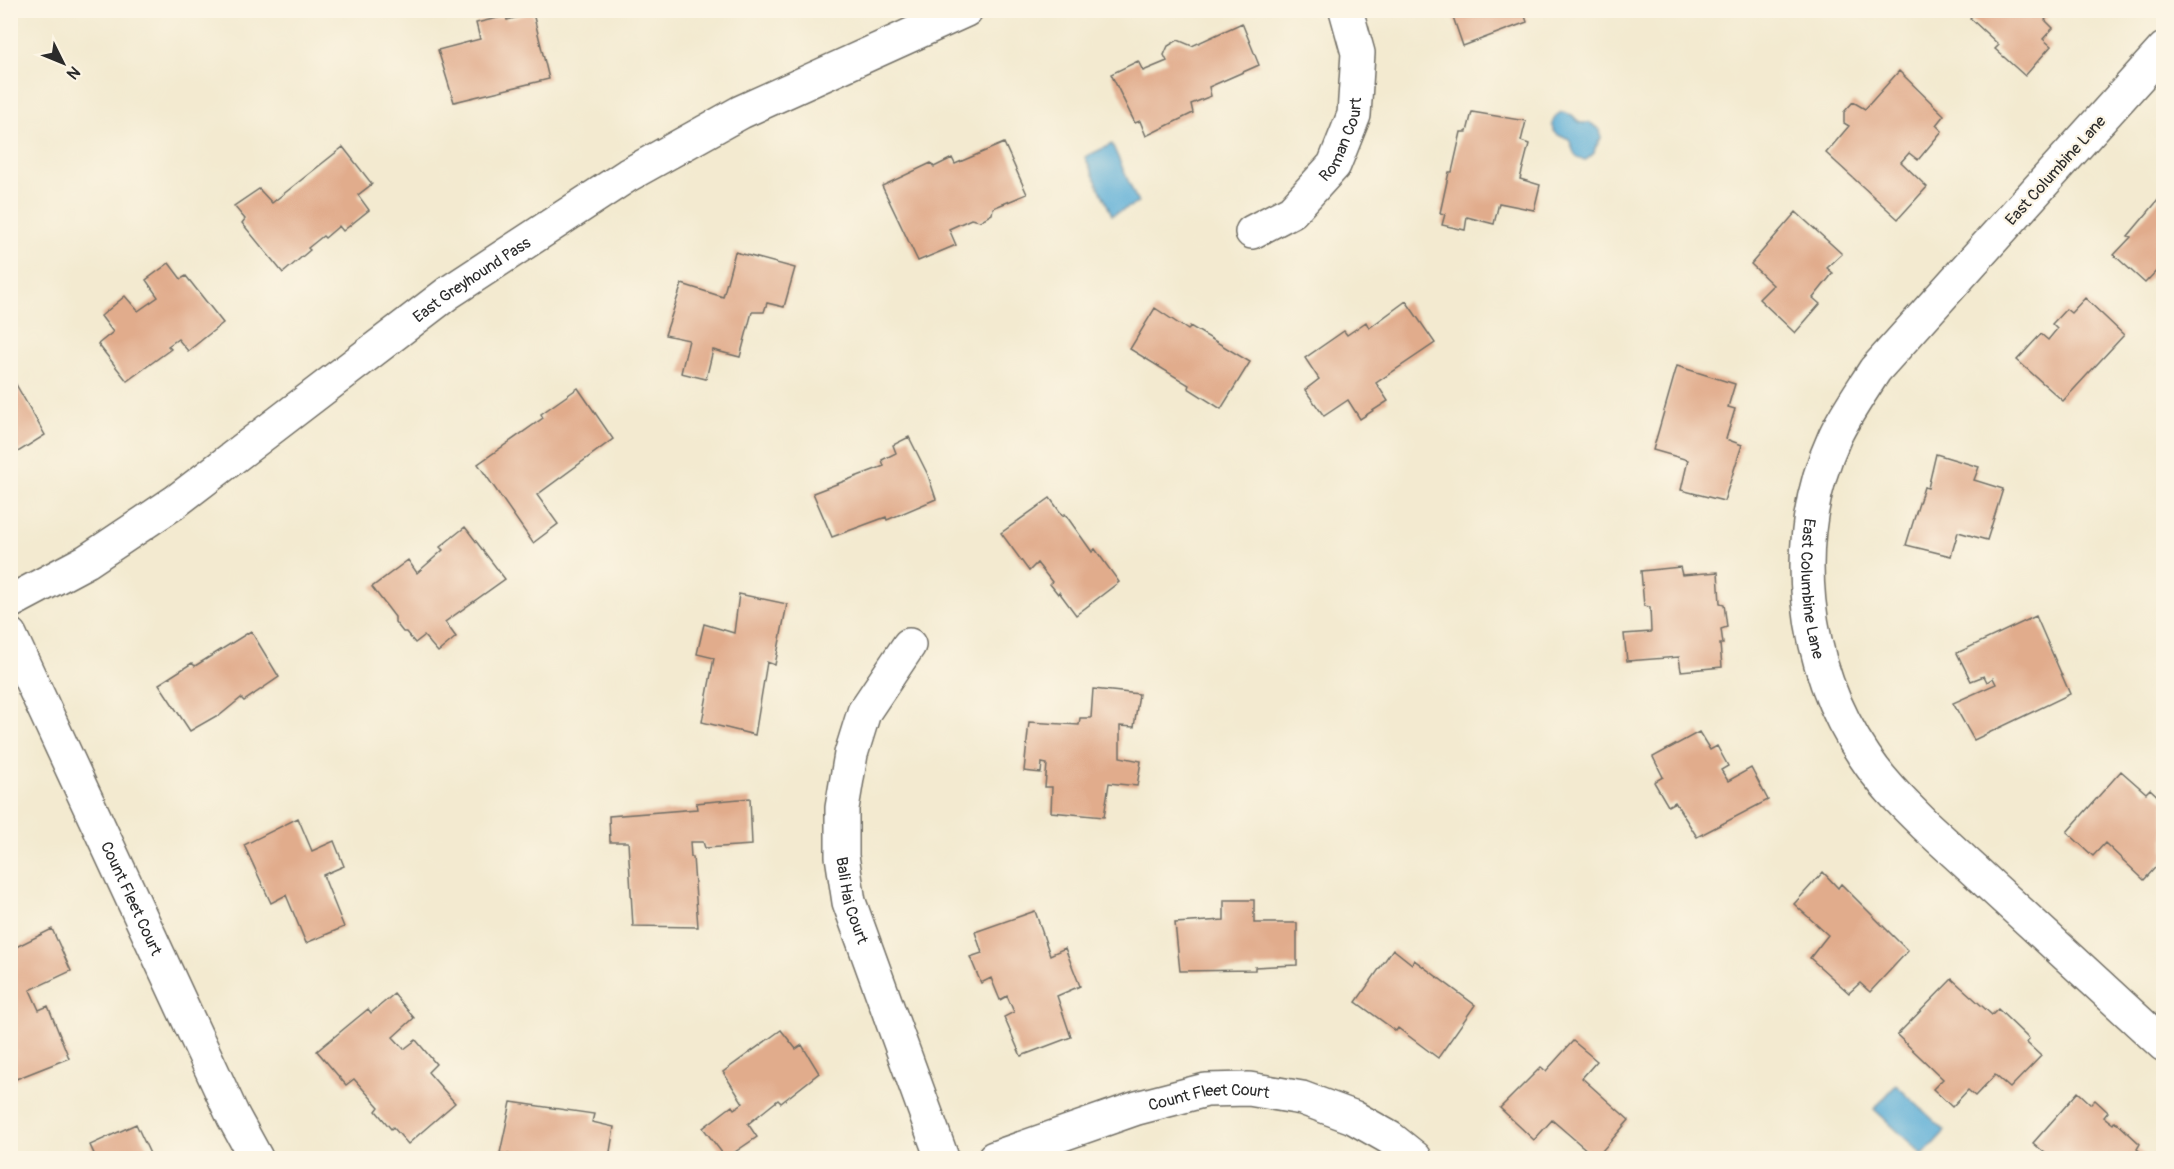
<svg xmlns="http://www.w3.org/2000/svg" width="2174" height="1169" viewBox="0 0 2174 1169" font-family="Pangolin,sans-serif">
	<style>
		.water { fill: #5caed7; stroke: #446c81; stroke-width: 1.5 }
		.building { fill: #e1ac8c }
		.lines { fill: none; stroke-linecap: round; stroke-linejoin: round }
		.street-casing { stroke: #716e65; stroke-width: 36 }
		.street { stroke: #fff; stroke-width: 33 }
		.labels { text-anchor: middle; stroke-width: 4.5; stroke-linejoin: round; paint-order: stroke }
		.street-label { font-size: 16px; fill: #2b2b2b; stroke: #fcf5e5 }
	</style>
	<rect width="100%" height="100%" fill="#fcf5e5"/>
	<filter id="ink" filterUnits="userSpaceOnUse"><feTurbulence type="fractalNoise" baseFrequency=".0167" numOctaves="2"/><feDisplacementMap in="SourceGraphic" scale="12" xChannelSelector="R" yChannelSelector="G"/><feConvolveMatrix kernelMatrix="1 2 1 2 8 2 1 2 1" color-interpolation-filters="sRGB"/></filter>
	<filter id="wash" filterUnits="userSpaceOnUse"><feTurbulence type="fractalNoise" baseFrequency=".008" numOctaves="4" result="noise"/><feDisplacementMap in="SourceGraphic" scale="24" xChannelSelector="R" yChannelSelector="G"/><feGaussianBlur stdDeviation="1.35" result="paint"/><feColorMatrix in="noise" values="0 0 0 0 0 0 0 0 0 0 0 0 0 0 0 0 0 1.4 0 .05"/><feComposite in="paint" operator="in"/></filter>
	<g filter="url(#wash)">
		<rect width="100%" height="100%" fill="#f3ead0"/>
		<path class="water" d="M1561,112L1572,115L1580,123H1590L1600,129L1601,138L1595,148L1594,153L1586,160C1570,159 1575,147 1568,138C1551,136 1547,122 1561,112Z
			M1112,144L1138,203L1112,215L1085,157Z
			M1896,1085L1945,1131L1923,1155L1874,1109Z"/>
		<g id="blocks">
			<path class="building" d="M1523,10L1527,22L1463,46L1451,11Z
				M1977,10H2050L2051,12L2045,20L2053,28L2043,39L2051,46L2025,76L1995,49L1999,45L1970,18Z
				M533,13L549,79L454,102L438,50L480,39L476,23L506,16L507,20Z
				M1242,23L1259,65L1209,87L1211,96L1191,104L1193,113L1146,136L1140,121L1135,123L1111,74L1138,61L1143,71L1167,61L1164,55L1168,46L1178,40L1192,46Z
				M1899,71L1944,115L1936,125L1942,131L1918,160L1909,153L1901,162L1927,187L1898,219L1826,153L1849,126L1844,123V112L1853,102L1865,109Z
				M1472,112L1526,121L1521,141L1529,144L1520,179L1540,185L1534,210L1499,203L1494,224L1467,217L1465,230L1442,225L1445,214L1440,213L1449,172H1452L1461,132H1467Z
				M1004,143L1027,194L993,208L992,214L980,221L971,219L949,229L956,245L918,261L882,186L931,163L934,167L952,158L955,164Z
				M343,147L372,184L358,195L369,210L343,231L339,226L325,238L323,236L308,248L310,250L283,273L242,223L245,219L234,206L259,189L272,203Z
				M2164,193V263L2145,283L2114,255L2131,237L2128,236Z
				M1796,212L1842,254L1827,268L1833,273L1813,298L1820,304L1795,333L1759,299L1773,285L1751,264Z
				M735,252L795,268L784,307L767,303L764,312H752L740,357L713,350L706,379L681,373L689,340L665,335L682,284L723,297Z
				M169,263L181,279L186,276L223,323L188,351L178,339L168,346L171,349L127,381L98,344L113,332L101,316L125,296L138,311L158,297L146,280Z
				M2085,298L2124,335L2063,401L2017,360L2041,334L2048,340L2057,329L2052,324L2066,309L2071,313Z
				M1406,301L1435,343L1376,383L1388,401L1360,419L1348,400L1324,416L1305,390L1319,379L1305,358L1344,331L1347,335L1366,322L1369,328Z
				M1155,308L1188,330L1190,326L1250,362L1221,409L1188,388L1189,385L1130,349Z
				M1677,366L1735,384L1728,407L1735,409L1726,439L1742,445L1724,501L1681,490L1688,460L1653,450Z
				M10,374L45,435L10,457Z
				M578,388L613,439L537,495L558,524L533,543L478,464L543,418L541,414Z
				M909,437L928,475L936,499L887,520L886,517L832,537L813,493L884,466L882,460L896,453L893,445Z
				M1936,454L1979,467L1974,480L2003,489L1987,540L1958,532L1951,556L1906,545L1924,487L1928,488Z
				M1050,498L1063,516L1065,514L1092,552L1095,549L1119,582L1076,615L1059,592L1058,594L1050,584L1052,582L1037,563L1029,571L1001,533Z
				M465,527L505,579L445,622L456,637L438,652L424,636L415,643L406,632H403L395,622V617L372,587L408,560L417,573L443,550L440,547Z
				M1680,567L1682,575L1718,572L1720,603L1724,604L1727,627L1721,629L1723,644H1720L1722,667L1681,671L1679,657L1627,661L1624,634L1651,632L1650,607L1644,606L1641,571Z
				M739,594L787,604L775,665L767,662L755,735L702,722L714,658L697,654L704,624L734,633Z
				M2036,616L2070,694L1974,740L1953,703L1996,684L1993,678L1987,682L1984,676L1971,681L1957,653Z
				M251,631L279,677L244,701L241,698L219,716H216L190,731L159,684L192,663L195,666Z
				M1093,689L1139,694L1134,727L1120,726V757L1141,761L1137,786L1109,783L1104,817L1051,812L1052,787H1045L1047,764L1042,763L1041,773L1024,771L1029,722L1079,725L1080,718H1091Z
				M1699,732L1710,750L1717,746L1728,766L1721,770L1728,781L1751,768L1768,800L1697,837L1675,802L1668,806L1654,782L1663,777L1653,757Z
				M2121,771L2146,793L2150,789L2164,802V858L2144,880L2105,843L2093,856L2067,832Z
				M750,798L752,845L705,848L703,842H690L691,857H693L698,927L633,926L628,842H610L609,816L697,809L696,803Z
				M298,818L312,851L334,841L344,866L323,875L344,927L306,943L286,895L271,903L244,845Z
				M1823,872L1838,888L1841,884L1908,951L1870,992L1860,983L1849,993L1810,958L1828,935L1794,904Z
				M1224,900H1254V923H1297V965L1255,967V970L1180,971L1175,923L1224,920Z
				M1035,911L1050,955L1065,948L1080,986L1057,996L1071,1037L1021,1056L1004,1017L1014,1012L1007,996L1000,1000L991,978L981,983L970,957L982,953L975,932Z
				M52,929L71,971L30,990L39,1010L48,1006L69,1058L16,1079L10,1067V950Z
				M1393,949L1412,964L1414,960L1475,1005L1438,1058L1398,1028L1396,1031L1356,1002Z
				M1952,979L1992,1015L1998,1009L2029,1039L2027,1043L2041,1056L2010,1088L1995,1075L1975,1096L1968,1090L1952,1107L1933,1089L1943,1079L1897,1035Z
				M394,994L414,1018L393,1037L404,1049L416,1040L436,1064L428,1072L455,1103L408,1144L393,1127L391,1129L376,1111L379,1107L354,1079L346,1085L317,1051L368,1009L371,1013Z
				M781,1030L796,1049L802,1045L819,1073L781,1103L778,1100L748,1124L757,1137L726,1158L703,1128L732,1106L734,1109L743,1103L723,1072Z
				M1573,1041L1597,1061L1582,1078L1629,1120L1596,1158L1552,1120L1534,1140L1500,1108L1541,1067L1546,1071Z
				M2078,1092L2091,1104L2095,1100L2108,1112L2104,1117L2113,1124L2115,1121L2140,1144L2137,1149L2148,1158H2051L2033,1143Z
				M511,1102L594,1114L592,1122L614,1127L609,1158H559L547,1156L546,1158H534L500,1153Z
				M136,1124L152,1158H96L90,1145Z"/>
		</g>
	</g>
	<g filter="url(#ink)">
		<use href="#blocks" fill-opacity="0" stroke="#716e65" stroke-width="1.5"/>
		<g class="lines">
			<defs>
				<g id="street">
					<path id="s1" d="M2164,49L1875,370C1861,392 1846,413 1835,436C1788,539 1802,665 1865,757C1882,783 1904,804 1925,825L2164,1045"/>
					<path id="s2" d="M1252,232L1292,211L1334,165L1354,115L1358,53L1346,10"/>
					<path id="s3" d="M10,602L87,561L175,502L448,293L628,175L741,112L966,10"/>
					<path id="s4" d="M10,635L233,1116L256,1158"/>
					<path id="s5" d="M909,645L864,712L851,754L842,808V856L849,902L942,1158"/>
					<path id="s6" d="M994,1158L1137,1108L1206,1090L1249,1089L1302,1098L1353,1117L1390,1138L1415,1158"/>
				</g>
			</defs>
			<use href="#street" class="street-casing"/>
			<use href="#street" class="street"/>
		</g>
	</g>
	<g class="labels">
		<g class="street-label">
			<text dy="6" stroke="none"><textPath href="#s2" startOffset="134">Roman Court</textPath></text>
			<text transform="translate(2055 170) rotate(-48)" y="6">East Columbine Lane</text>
			<text dy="6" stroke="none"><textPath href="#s3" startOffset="564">East Greyhound Pass</textPath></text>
			<text dy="6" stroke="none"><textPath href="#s1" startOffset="666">East Columbine Lane</textPath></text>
			<text dy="6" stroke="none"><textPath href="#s4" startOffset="290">Count Fleet Court</textPath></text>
			<text dy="6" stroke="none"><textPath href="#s5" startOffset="273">Bali Hai Court</textPath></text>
			<text dy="6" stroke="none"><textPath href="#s6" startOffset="225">Count Fleet Court</textPath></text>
		</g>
	</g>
	<rect width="2174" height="1169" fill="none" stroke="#fcf5e5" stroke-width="36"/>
	<g transform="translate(63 63) rotate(133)" stroke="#fcf5e5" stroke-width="4.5" paint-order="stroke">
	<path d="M0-4.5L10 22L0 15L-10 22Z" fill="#2b2b2b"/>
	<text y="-9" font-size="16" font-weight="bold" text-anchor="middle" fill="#2b2b2b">N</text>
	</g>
</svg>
